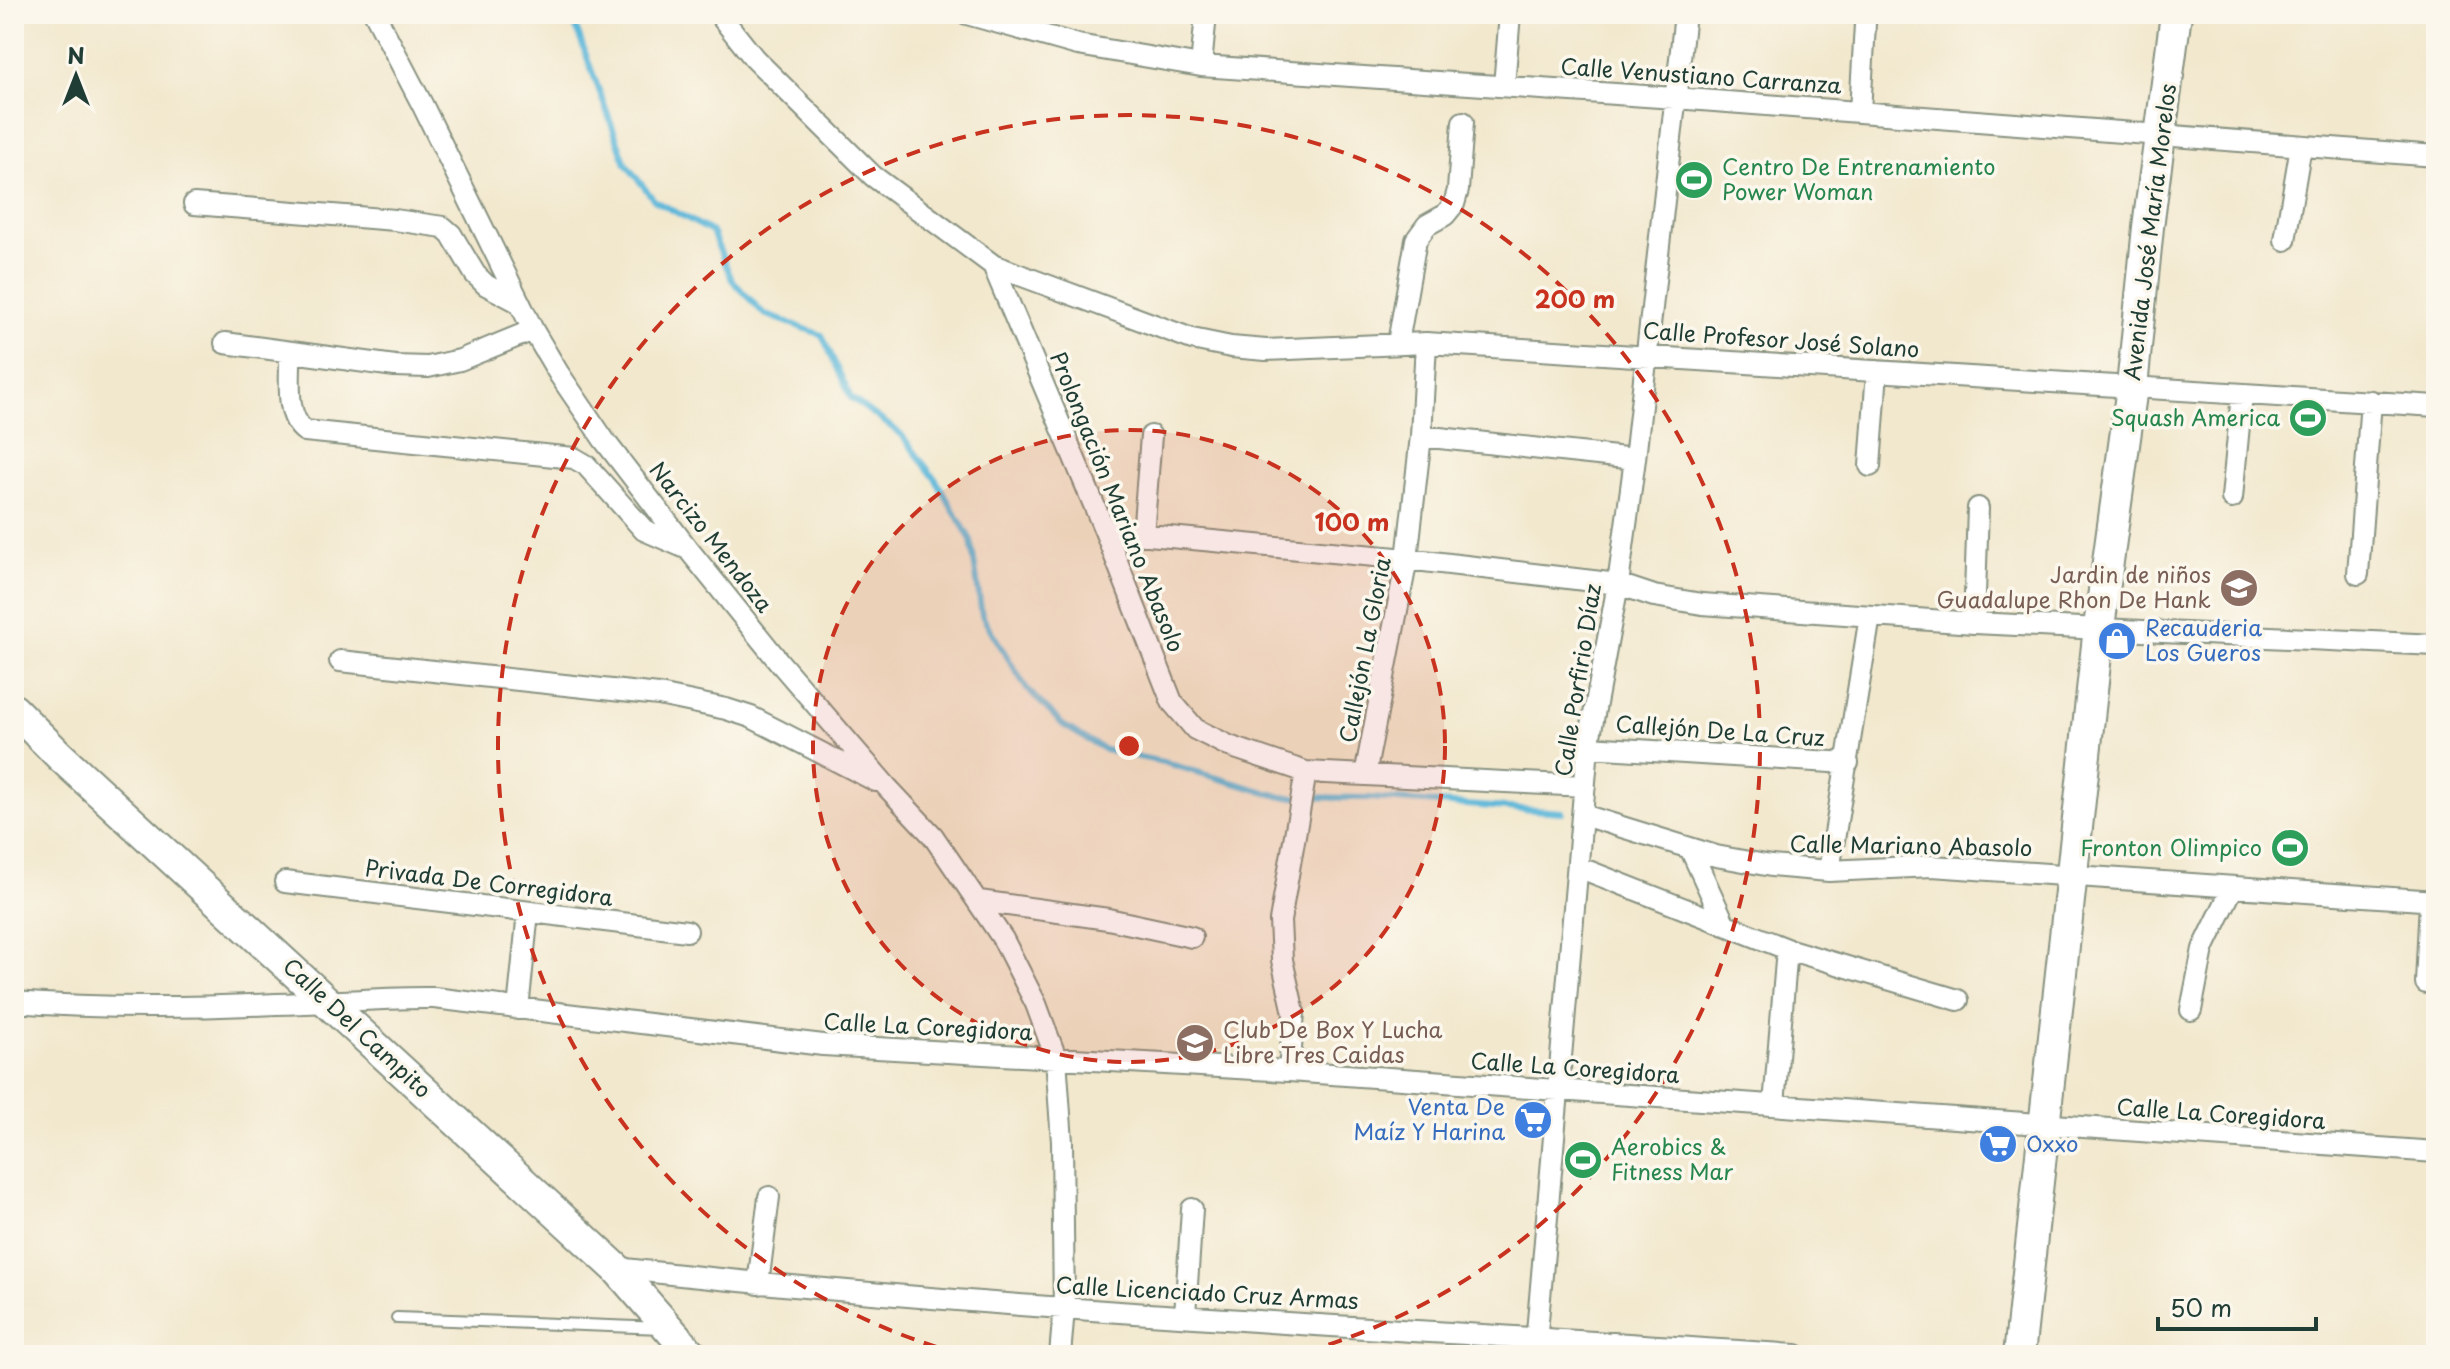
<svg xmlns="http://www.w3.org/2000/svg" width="2450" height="1369" viewBox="0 0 2450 1369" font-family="'Playpen Sans',sans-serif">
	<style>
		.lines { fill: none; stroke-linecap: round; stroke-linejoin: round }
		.stream { stroke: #5cb7d9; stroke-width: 6 }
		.lane-casing { stroke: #889281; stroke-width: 14 }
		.street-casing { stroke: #889281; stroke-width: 24 }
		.secondary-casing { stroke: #889281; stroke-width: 34 }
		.lane { stroke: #fff; stroke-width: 10 }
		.street { stroke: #fff; stroke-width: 20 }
		.secondary { stroke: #fff; stroke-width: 30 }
		.ring { fill: none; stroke: #c8321e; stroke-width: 4; stroke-dasharray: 14 10 }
		.labels { text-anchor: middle; stroke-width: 7; stroke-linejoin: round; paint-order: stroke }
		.street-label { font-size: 22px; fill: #1f3d34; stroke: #fbf7ec }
		.leisure-label { font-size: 22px; fill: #27864d; stroke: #fbf7ec; text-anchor: start }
		.education-label { font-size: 22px; fill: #785e54; stroke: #fbf7ec; text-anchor: end }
		.shop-label { font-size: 22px; fill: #366cbe; stroke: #fbf7ec; text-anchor: start }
		.centre { fill: #c8321e; stroke: #fbf7ec; stroke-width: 4 }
		.ring-label { font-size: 24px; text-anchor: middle; font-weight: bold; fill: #c8321e; stroke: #fbf7ec; stroke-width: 7; stroke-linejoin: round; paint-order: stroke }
	</style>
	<rect width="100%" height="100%" fill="#fbf7ec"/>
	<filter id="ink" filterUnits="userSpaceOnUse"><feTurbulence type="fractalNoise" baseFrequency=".0125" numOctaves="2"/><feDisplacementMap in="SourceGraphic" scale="16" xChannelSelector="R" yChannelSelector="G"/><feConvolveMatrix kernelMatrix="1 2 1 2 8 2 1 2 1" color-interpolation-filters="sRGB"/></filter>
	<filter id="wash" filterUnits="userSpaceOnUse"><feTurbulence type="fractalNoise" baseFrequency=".006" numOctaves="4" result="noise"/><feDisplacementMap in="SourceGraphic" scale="32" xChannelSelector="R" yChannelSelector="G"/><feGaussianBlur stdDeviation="1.8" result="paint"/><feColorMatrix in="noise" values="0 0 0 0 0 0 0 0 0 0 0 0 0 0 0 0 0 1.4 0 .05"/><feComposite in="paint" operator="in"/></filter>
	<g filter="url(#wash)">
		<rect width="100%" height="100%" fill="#f2e8ce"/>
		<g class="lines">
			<path class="stream" d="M568,14L574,22L626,164L654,200L712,232L732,280L764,314L822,335L851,398L901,434L936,480L971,540L982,616L1027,689L1063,725L1105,750L1163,762L1282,797L1370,798L1562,812"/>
		</g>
	</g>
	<g filter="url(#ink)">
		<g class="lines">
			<defs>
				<path id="lane" d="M397,1318L662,1328"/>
				<path id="street" d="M375,14L423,106L533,330L559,374L604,440L688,549L780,663L887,787L933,836L1003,939L1036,1004L1056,1058L1062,1142L1064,1309L1060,1355
					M719,14L754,58L873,176L993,265L1105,531L1172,702L1195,729L1229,746L1306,772L1585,786
					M967,14L1078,45L1201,66L1675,98L2436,156
					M1201,66L1206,14
					M1504,86L1510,14
					M1860,112L1865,24
					M194,204L395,220L443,227L451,234L475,274L486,285L520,303
					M2285,240L2301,146
					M993,265L1192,339L1231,347L1266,350L1426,343L2436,406
					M225,343L395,366L428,367L460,360L533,330
					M1398,343L1416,240L1427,225L1445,215L1454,204L1458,190L1463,122
					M290,353C291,377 284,416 305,431L574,458L586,465L644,530L688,549
					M1421,436L1635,459
					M1870,466L1877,371
					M2232,498L2242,394
					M1105,531L1407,559L1618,584L1654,596L1702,604L1974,623L2436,645
					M1143,535L1151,436
					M2358,574L2371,401
					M1974,623L1978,508
					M340,661L659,695L726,709L751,717L876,781
					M1588,747L1848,763
					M1365,775L1407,559L1421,436L1426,343
					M1583,815L1716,856L1771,866L1829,871L1932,866L2436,901
					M1690,848L1725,925
					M1578,867L1787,949L1958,1000
					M1829,871L1870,616
					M285,882L687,931
					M979,901L1108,919L1192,937
					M2426,983L2430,901
					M14,1002C101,1009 188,1008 276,1004C329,1003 381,997 434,998L823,1045L1289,1071L2436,1152
					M518,1009L528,912
					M2191,1010L2203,949L2233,887
					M1289,1071L1294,1013L1282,960L1280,921L1306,772
					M1774,1105L1787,949
					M616,1268C1008,1312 1403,1328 1796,1355
					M758,1284L769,1197
					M1185,1315L1192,1209
					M1535,1355L1588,747L1618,584L1635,459L1685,14"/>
				<path id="secondary" d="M14,710L60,756L616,1268L692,1355
					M2019,1355L2099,627L2132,387L2148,227L2176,14"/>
			</defs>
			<use href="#lane" class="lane-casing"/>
			<use href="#street" class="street-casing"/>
			<use href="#secondary" class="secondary-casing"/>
			<use href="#lane" class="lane"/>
			<use href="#street" class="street"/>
			<use href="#secondary" class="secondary"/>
		</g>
	</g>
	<circle cx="1129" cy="746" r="316" fill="#c8321e" fill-opacity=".12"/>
	<g class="ring">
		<circle cx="1129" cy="746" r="316"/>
		<path d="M960 1354A631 631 0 1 1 1298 1354"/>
	</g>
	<defs>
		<symbol id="stadium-disc" viewBox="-11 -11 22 22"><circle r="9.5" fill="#2e9e5b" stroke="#fbf7ec"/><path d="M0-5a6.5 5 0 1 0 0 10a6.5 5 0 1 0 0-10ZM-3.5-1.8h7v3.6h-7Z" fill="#fff"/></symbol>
		<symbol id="school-disc" viewBox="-11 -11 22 22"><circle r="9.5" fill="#8d6e63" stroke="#fbf7ec"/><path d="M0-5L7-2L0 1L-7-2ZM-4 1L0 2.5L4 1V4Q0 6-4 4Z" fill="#fff"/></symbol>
		<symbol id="shop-disc" viewBox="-11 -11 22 22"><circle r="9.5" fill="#3f7fe0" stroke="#fbf7ec"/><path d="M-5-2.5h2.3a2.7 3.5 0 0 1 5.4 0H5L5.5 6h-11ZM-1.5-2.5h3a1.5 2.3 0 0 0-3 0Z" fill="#fff"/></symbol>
		<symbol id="supermarket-disc" viewBox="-11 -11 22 22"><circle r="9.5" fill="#3f7fe0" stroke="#fbf7ec"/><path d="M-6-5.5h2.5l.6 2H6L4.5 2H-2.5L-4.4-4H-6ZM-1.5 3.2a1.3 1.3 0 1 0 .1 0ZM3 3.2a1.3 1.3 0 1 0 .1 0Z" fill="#fff"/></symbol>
	</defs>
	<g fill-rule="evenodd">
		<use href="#stadium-disc" x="1672" y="158" width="44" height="44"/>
		<use href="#stadium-disc" x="2286" y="396" width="44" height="44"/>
		<use href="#school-disc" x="2217" y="566" width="44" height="44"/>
		<use href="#shop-disc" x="2095" y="619" width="44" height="44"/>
		<use href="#stadium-disc" x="2268" y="826" width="44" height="44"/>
		<use href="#school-disc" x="1173" y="1021" width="44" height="44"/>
		<use href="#supermarket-disc" x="1511" y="1098" width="44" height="44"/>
		<use href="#supermarket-disc" x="1976" y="1122" width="44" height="44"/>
		<use href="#stadium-disc" x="1561" y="1138" width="44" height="44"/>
	</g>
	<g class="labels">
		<g class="street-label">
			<text transform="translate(1701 76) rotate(4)" y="8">Calle Venustiano Carranza</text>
			<text transform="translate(2150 232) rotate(-83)" y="8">Avenida José María Morelos</text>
			<text transform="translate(1781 340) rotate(4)" y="8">Calle Profesor José Solano</text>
			<text transform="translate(1117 502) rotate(68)" y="8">Prolongación Mariano Abasolo</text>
			<text transform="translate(711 537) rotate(52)" y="8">Narcizo Mendoza</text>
			<text transform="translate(1365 650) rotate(-79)" y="8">Callejón La Gloria</text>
			<text transform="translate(1578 680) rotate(-81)" y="8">Calle Porfirio Díaz</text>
			<text transform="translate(1720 731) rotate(4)" y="8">Callejón De La Cruz</text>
			<text transform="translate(1911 846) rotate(1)" y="8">Calle Mariano Abasolo</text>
			<text transform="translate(489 883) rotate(7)" y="8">Privada De Corregidora</text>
			<text transform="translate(928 1027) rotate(3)" y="8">Calle La Coregidora</text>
			<text transform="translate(357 1028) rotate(43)" y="8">Calle Del Campito</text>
			<text transform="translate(1575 1068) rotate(4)" y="8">Calle La Coregidora</text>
			<text transform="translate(2221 1114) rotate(4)" y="8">Calle La Coregidora</text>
			<text transform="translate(1207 1293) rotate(3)" y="8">Calle Licenciado Cruz Armas</text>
		</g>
		<g class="leisure-label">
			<text x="1722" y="175">Centro De Entrenamiento<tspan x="1722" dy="25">Power Woman</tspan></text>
			<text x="2280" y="426" text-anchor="end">Squash America</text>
			<text x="2262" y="856" text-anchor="end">Fronton Olimpico</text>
			<text x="1611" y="1155">Aerobics &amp;<tspan x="1611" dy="25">Fitness Mar</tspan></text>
		</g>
		<g class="education-label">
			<text x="2211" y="583">Jardin de niños<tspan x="2211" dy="25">Guadalupe Rhon De Hank</tspan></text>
			<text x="1223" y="1038" text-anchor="start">Club De Box Y Lucha<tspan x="1223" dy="25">Libre Tres Caidas</tspan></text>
		</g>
		<g class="shop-label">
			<text x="2145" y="636">Recauderia<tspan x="2145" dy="25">Los Gueros</tspan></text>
			<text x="1505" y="1115" text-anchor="end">Venta De<tspan x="1505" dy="25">Maíz Y Harina</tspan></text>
			<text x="2026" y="1152">Oxxo</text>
		</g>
	</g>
	<circle cx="1129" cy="746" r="12" class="centre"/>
	<g class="ring-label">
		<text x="1575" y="308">200 m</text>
		<text x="1352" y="531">100 m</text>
	</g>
	<rect width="2450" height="1369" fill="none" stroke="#fbf7ec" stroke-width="48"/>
	<g transform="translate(76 76)" stroke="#fbf7ec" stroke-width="6" paint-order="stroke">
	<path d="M0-6L14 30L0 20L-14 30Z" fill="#1f3d34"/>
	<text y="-12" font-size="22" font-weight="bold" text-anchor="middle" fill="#1f3d34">N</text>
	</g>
	<path d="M2158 1317v12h158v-12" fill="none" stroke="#1f3d34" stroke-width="4"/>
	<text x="2170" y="1317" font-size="24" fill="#1f3d34" stroke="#fbf7ec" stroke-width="6" paint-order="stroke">50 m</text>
</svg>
